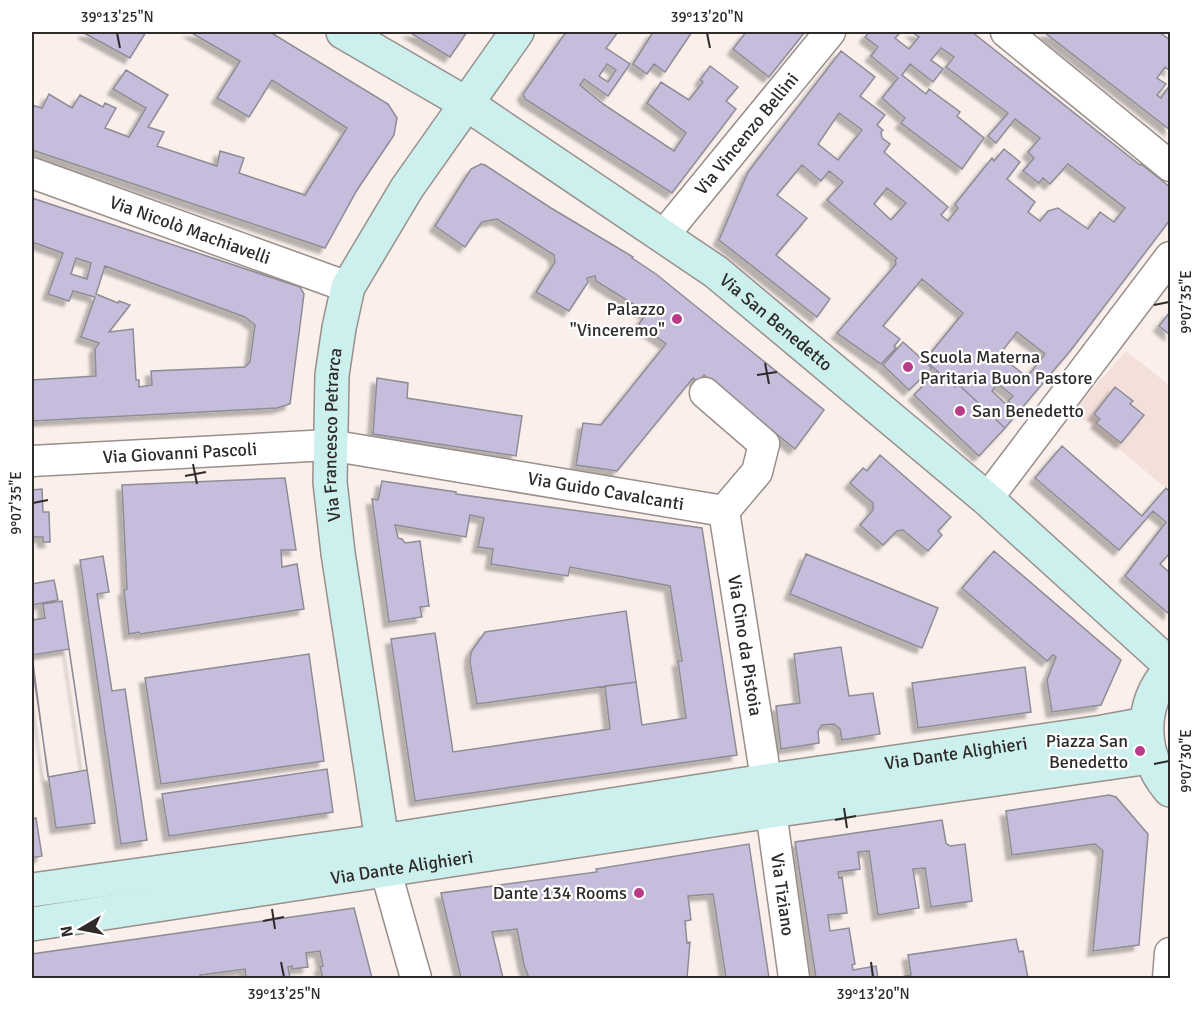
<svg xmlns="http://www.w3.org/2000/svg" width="1202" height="1010" viewBox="0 0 1202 1010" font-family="Signika,sans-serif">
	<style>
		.built { fill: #f4e0da }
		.building { fill: #c5bddb; stroke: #8e8c94; stroke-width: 1.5; fill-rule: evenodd; filter: url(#shadow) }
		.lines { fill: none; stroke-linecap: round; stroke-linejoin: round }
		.street-casing { stroke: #998f8b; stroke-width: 33 }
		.secondary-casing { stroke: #998f8b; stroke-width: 36 }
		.street { stroke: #fff; stroke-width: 30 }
		.secondary { stroke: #ccf0ee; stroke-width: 33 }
		.ticks { fill: none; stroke: #2f2b2a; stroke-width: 2 }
		.poi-dot { fill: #ba3b88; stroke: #fff; stroke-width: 2 }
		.labels { text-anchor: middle; stroke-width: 4.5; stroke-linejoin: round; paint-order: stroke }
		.street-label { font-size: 18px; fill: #2f2b2a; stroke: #fff }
		.poi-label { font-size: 18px; fill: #2f2b2a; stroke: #fff; text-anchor: end }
		.neatline { fill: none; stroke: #2f2b2a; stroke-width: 2 }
		.ticks-label { font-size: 15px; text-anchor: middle; fill: #2f2b2a }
	</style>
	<defs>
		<filter id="shadow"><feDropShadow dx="-5.5" dy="5.5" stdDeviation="1.5" flood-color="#0004"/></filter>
	</defs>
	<rect width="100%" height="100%" fill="#faefeb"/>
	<path class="built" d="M1126,351L1170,386V483L1166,488L1073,411Z"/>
	<path class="building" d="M85,32H146L130,58L84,33Z
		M190,32H270L388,104L397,118L394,135L357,190L325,248L32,150V105L42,108L49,94L72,108L80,95L103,107L105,103L116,108L105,128L129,137L146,108L113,89L126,70L168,95L148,127L164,132L157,146L217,166L220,151L244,158L239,173L305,195L347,128L272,80L249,117L217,98L240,61Z
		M409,32H467L450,57Z
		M566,32H618L606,48L630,64L608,96L584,79L580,85L603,104L674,151L686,133L647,103L661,82L689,100L703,82L700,80L710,66L738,87L726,101L736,109L672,193L525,99L523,94ZM607,64L616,70L608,82L599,76Z
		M653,32H692L665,72L654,64L647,74L633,64Z
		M746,32H805L769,77L733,49Z
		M869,32H901L895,38L909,49L919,37L912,32H972L1140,165L1141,164L1170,187V220L1071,350L1005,428L958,384L955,387L925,360L963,313L922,279L883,326L900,339L894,346L896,348L881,364L837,333L896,264L895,260L897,258L827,200L843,182L829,171L821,181L802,165L777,195L807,218L776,255L830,299L817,317L719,240L748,172L841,51L875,77L860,96L885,115L877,125L883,130L881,132L882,138L890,144L884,152L948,207L941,215L948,221L958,208L955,204L992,158L994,161L1004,149L1020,162L1007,179L1035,202L1028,212L1040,221L1048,211L1058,208L1088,229L1100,212L1114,222L1125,208L1068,164L1050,184L1043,178L1039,183L1023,171L1034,158L1028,152L1040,138L1015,119L996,143L988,136L1008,113L946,67L954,57L941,48L931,60L943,69L933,82L910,64L902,75L926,94L929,89L960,112L957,116L984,138L962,169L901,123L905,118L882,98L898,78L871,56L878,47L865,37ZM839,113L862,130L838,160L818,144ZM887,188L906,203L891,220L874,204ZM1017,332L1045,354L1027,377L999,355ZM998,384L1013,396L1008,401L1013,405L1010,408L992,391Z
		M1044,32H1159L1170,40V71L1165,67L1157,78L1166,84L1157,95L1161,98L1170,85V130Z
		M481,164L485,165L551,208L633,257L632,258L656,274L824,410L795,449L704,375L698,382L693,378L617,471L576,465L583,423L601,425L666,344L639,324L646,314L635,305L596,281L595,276L587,278L588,282L569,311L536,292L555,262L554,255L497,219L482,222L465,247L435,226L471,169Z
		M32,198L300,287L304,294L290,404L277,408L32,421V380L96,376L95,349L99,343L81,337L95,297L73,291L69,301L48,294L63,253L32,242ZM76,258L91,263L87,279L71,274ZM105,266L245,317L255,325L250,362L245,367L151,371L152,385L139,387V380H136L133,329L109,332L130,305L119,301L118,303L96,294Z
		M1170,312V335L1159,326Z
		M903,342L932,368L909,390L883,365Z
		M937,371L955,387L958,384L1005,428L979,456L914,395Z
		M377,378L408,383L407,398L522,416L516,456L373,434Z
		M1115,387L1133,401L1130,404L1144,415L1121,443L1096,423L1100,419L1094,414Z
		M1062,446L1142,516L1166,488L1170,492V553L1160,564L1170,573V613L1169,614L1125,576L1166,522L1153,511L1119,550L1035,478Z
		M880,455L951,517L938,531L942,535L928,551L903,530L897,531L883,545L860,525L873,510V503L850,483L863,468L867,471Z
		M285,478L296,550H281L282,567L297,564L304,609L140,634L139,632L129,634L124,590L127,589L122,485Z
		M382,481L456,492V494L702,528L737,755L415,801L391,639L435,633L453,752L610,729L605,686L636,682L642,725L686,718L678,661H682L670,586L570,567L568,576L491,564L493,549L478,547L484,518L470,515L466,537L395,525L398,538L402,539L405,543L420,541L429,606L420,607L422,617L389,622L372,499L378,500Z
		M42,489L43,512H49L50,542H43V537H32V490Z
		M994,551L1121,660L1101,705L1052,712L1047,680L1056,657L1053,655L1047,661L962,588Z
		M806,554L938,608L922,648L790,594Z
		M103,556L109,592L97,594L112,691L125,689L147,840L121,844L80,560Z
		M54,580L58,600L32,605V584Z
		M62,601L95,823L56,828L32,664V620L45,618L43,604Z
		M626,611L636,682L477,704L470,662L471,652L485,632Z
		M841,647L849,696L873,693L880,734L842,740L840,729L834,724L822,725L818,731L819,743L781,749L776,706L800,703L794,654Z
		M69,649L87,770L48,777L32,655Z
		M309,654L324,761L161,784L145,678Z
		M1025,667L1031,712L918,728L912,683Z
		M327,769L333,812L169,836L162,794Z
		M1109,795L1116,797L1148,834L1139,945L1093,951L1103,851L1095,844L1012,855L1006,811Z
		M36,818L42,856L32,858V819Z
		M942,820L946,843L950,846L965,844L972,901L931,907L925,868L913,869L919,908L878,915L869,851L858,852L860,869L838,872L839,878L842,877L847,913L828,915L830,931L849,928L855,964L852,965L853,970L876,966L878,978H816L795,842Z
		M749,844L769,978H726L713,894L688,896L691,920L685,921L687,943L690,942L687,978H529L524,965L517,929L492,932L503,978H461L441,893L597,872L596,869Z
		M354,908L372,978H323L320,967L323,966L320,951L306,953L308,967L292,969V966L288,967L290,978H246L245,969L200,975L201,978H32V954Z
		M1016,939L1019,952L1023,951L1028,978H906L905,976L911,975L908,955Z"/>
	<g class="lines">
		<defs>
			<g id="street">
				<path d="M1006,32L1170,166"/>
				<path id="s1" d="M32,173L348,287"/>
				<path id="s2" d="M663,236L830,32"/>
				<path d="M705,393L764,444L757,472L724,511"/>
				<path id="s3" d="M32,461L329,445L724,511"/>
				<path d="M987,499L1170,257"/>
				<path id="s4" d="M724,511L771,811L794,978"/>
				<path d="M383,845L386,872L416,978"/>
				<path d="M1168,978L1170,953"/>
			</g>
			<g id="secondary">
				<path id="s5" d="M343,32L467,104L716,272L987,499L1170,665"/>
				<path d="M1170,670C1138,705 1140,755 1170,790"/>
				<path id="s6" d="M382,841L338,553L330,482L332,375L339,328L348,287L407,188L517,32"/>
				<path id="s7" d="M32,890L382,841L765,781L1103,732L1146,724"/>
				<path id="s8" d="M32,924L771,811L1150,757"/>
			</g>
		</defs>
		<use href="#street" class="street-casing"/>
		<use href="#secondary" class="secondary-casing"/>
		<use href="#street" class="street"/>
		<use href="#secondary" class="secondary"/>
	</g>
	<path class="ticks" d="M117,33L120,48M707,33L710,48M1154,305L1169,302M765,363L769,384M757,375L777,372M193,464L197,484M185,476L206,472M33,503L48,500M1154,764L1169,761M844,808L847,828M835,820L856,816M272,909L275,929M263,921L284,917M281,962L284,977M871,962L873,977"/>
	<g class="poi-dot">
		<circle cx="677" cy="319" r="6"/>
		<circle cx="908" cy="367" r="6"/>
		<circle cx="960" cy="411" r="6"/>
		<circle cx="1140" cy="751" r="6"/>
		<circle cx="639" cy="893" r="6"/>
	</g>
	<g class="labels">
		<g class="street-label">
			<text dy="6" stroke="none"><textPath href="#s2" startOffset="132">Via Vincenzo Bellini</textPath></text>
			<text dy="6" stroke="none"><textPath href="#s1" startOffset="168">Via Nicolò Machiavelli</textPath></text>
			<text dy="6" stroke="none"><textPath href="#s5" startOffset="522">Via San Benedetto</textPath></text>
			<text dy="6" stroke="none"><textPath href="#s6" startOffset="410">Via Francesco Petrarca</textPath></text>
			<text dy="6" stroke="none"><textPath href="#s3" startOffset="148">Via Giovanni Pascoli</textPath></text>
			<text dy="6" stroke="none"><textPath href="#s3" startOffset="578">Via Guido Cavalcanti</textPath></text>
			<text dy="6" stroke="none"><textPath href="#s4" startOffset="136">Via Cino da Pistoia</textPath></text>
			<text dy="6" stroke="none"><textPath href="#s7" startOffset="934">Via Dante Alighieri</textPath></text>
			<text dy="6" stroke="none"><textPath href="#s8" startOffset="374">Via Dante Alighieri</textPath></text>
			<text dy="6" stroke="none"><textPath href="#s4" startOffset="388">Via Tiziano</textPath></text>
		</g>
		<g class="poi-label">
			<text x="665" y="315">Palazzo<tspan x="665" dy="21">"Vinceremo"</tspan></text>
			<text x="920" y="363" text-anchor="start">Scuola Materna<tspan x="920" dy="21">Paritaria Buon Pastore</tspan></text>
			<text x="972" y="417" text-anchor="start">San Benedetto</text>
			<text x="1128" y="747">Piazza San<tspan x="1128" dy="21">Benedetto</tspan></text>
			<text x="627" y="899">Dante 134 Rooms</text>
		</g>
	</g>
	<rect width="1202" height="1010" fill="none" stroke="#ffffff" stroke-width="66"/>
	<g transform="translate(81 929) rotate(260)" stroke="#ffffff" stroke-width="4.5" paint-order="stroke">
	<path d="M0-4.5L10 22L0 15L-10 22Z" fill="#2f2b2a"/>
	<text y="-9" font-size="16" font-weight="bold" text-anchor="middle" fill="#2f2b2a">N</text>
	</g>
	<rect x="33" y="33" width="1136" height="944" class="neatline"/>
	<g class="ticks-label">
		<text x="117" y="22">39°13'25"N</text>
		<text x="707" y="22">39°13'20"N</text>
		<text transform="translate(1186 302) rotate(-90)" y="5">9°07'35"E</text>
		<text transform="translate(16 503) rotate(-90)" y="5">9°07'35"E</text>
		<text transform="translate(1186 761) rotate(-90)" y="5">9°07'30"E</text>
		<text x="284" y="999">39°13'25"N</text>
		<text x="873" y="999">39°13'20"N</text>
	</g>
</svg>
